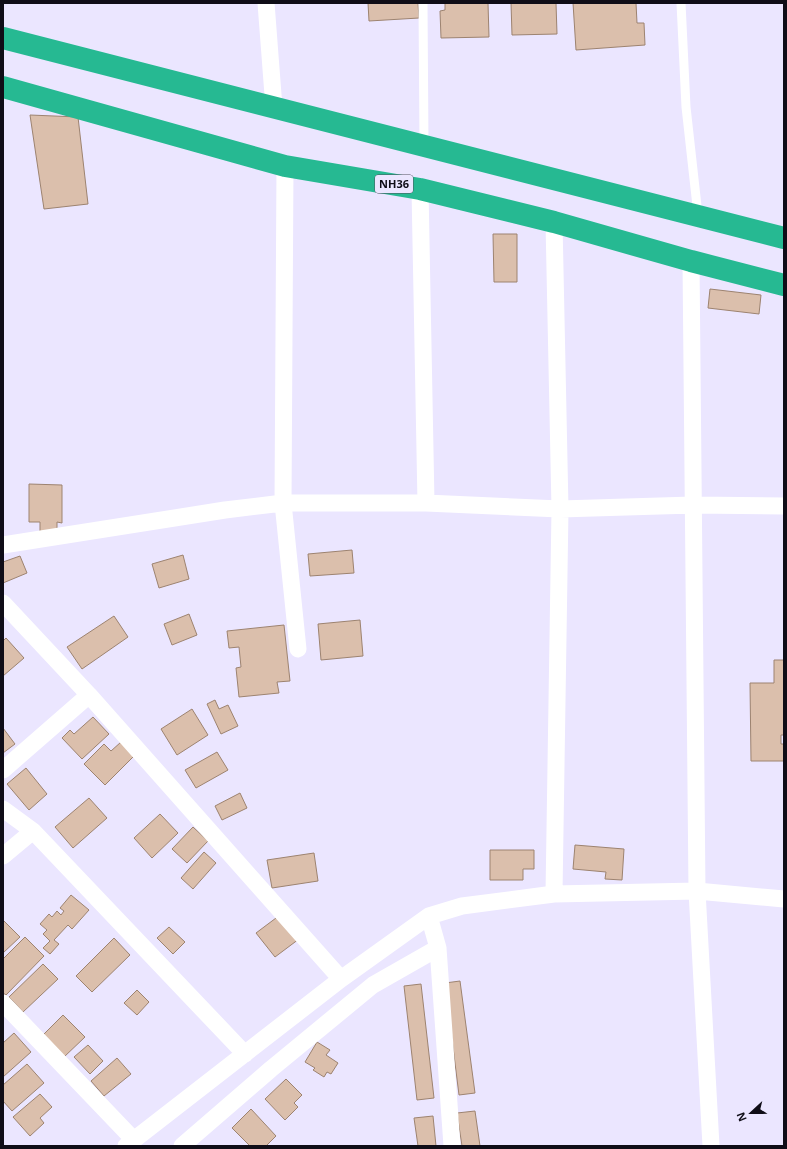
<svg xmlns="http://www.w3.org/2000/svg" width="787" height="1149" viewBox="0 0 787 1149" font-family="'Open Sans',sans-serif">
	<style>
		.building { fill: #dbbfac; stroke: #9d8370 }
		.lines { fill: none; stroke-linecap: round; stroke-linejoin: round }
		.lane { stroke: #fff; stroke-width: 9 }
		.street { stroke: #fff; stroke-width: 17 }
		.highway { stroke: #26b992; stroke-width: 22 }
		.labels { text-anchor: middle; stroke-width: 4; stroke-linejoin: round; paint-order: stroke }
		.shield { fill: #ebe6ff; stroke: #514e5d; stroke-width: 1 }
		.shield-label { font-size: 11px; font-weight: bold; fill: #0f0d17 }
	</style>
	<rect width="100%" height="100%" fill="#ebe6ff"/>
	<path class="building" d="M368,3H418L419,18L369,21Z
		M445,3H488L489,37L441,38L440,11L445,10Z
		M511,3H556L557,34L512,35Z
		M573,3H636L637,23H644L645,45L576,50Z
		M30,115L78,117L88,204L44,209Z
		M493,234H517V282H494Z
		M710,289L761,295L759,314L708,308Z
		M29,484L62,485V523L57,522V532H40V522H29Z
		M352,550L354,573L310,576L308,554Z
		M183,555L189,579L159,588L152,564Z
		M20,556L27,573L3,583V562Z
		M189,614L197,635L172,645L164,624Z
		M114,616L128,637L82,669L67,647Z
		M360,620L363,656L321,660L318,624Z
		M284,625L290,681L277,682L279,693L239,697L236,668L241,667L239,647L229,648L227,631Z
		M6,638L24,658L3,676V641Z
		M774,660H784V735H781V744H784V761H751L750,683H774Z
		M215,700L219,709L228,705L238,726L221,734L207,704Z
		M192,709L208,735L177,755L161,729Z
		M93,717L109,734L82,759L62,738L70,730L74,734Z
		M3,728L15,744L3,753Z
		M121,742L134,756L105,785L84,764L104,744L111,751Z
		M217,752L228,770L196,788L185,770Z
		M26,768L47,794L29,810L7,784Z
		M240,793L247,808L222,820L215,806Z
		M89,798L107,818L73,848L55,827Z
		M160,814L178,833L152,858L134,838Z
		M193,827L208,841L187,863L172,849Z
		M575,845L624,849L622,880L605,879L606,872L573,869Z
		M490,850H534V869H523V880H490Z
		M204,852L216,863L193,889L181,878Z
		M314,853L318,881L272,888L267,860Z
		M71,895L89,910L72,929L68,925L54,940L59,944L50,954L43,948L50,941L43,934L47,930L40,924L49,914L52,917L57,911L61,915L64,911L60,908Z
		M280,915L299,939L275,957L256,933Z
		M3,920L20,937L3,953Z
		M169,927L185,942L173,954L157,938Z
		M25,937L44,956L6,995L3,993V959Z
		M114,938L130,955L92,992L76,976Z
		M43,964L58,979L23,1012L9,997Z
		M460,981L475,1093L459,1095L445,983Z
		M421,984L434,1098L417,1100L404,986Z
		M137,990L149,1002L137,1015L124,1003Z
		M63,1015L85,1037L64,1057L43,1035Z
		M14,1033L31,1052L3,1077V1043Z
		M317,1042L330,1050L326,1055L338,1063L331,1074L327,1072L324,1077L313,1070L315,1068L305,1062Z
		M88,1045L103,1061L90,1074L74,1057Z
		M117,1058L131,1074L104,1096L91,1081Z
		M27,1064L44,1083L12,1111L3,1101V1085Z
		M286,1079L302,1095L294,1103L298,1107L285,1120L265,1099Z
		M40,1094L52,1107L40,1118L44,1123L30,1136L13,1117Z
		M251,1109L276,1136L266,1146H250L232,1128Z
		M475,1111L480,1146H462L457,1113Z
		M433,1116L436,1146H418L414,1118Z"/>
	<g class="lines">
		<path class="lane" d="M423,3L424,146
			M681,3L686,107L698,215"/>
		<path class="street" d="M266,3L274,108
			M285,166L283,503L298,649
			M420,189L426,503
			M554,222L560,509L554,894
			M691,261L697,891L711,1146
			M3,545L225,510L283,503H426L560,509L693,505L784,506
			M3,603L89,695L341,979
			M3,770L89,695
			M3,809L33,831L245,1054
			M3,856L33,831
			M438,948L452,1146
			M3,1003L133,1139
			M126,1146L341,979L429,916L462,906L554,894L697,891L784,899
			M182,1146L271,1069L373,985L438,948L429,916"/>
		<path class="highway" d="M3,38L784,238
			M3,87L285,166L420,189L554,222L691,261L784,285"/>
	</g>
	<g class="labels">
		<rect class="shield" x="375" y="175" width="38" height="18" rx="3"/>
		<g class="shield-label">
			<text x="394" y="188">NH36</text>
		</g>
	</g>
	<rect width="787" height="1149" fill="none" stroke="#0f0d17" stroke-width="8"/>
	<g transform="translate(751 1113) rotate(248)" stroke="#ebe6ff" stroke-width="3" paint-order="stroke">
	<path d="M0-3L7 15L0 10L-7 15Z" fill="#0f0d17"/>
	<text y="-6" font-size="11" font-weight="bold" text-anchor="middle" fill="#0f0d17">N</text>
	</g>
</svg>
